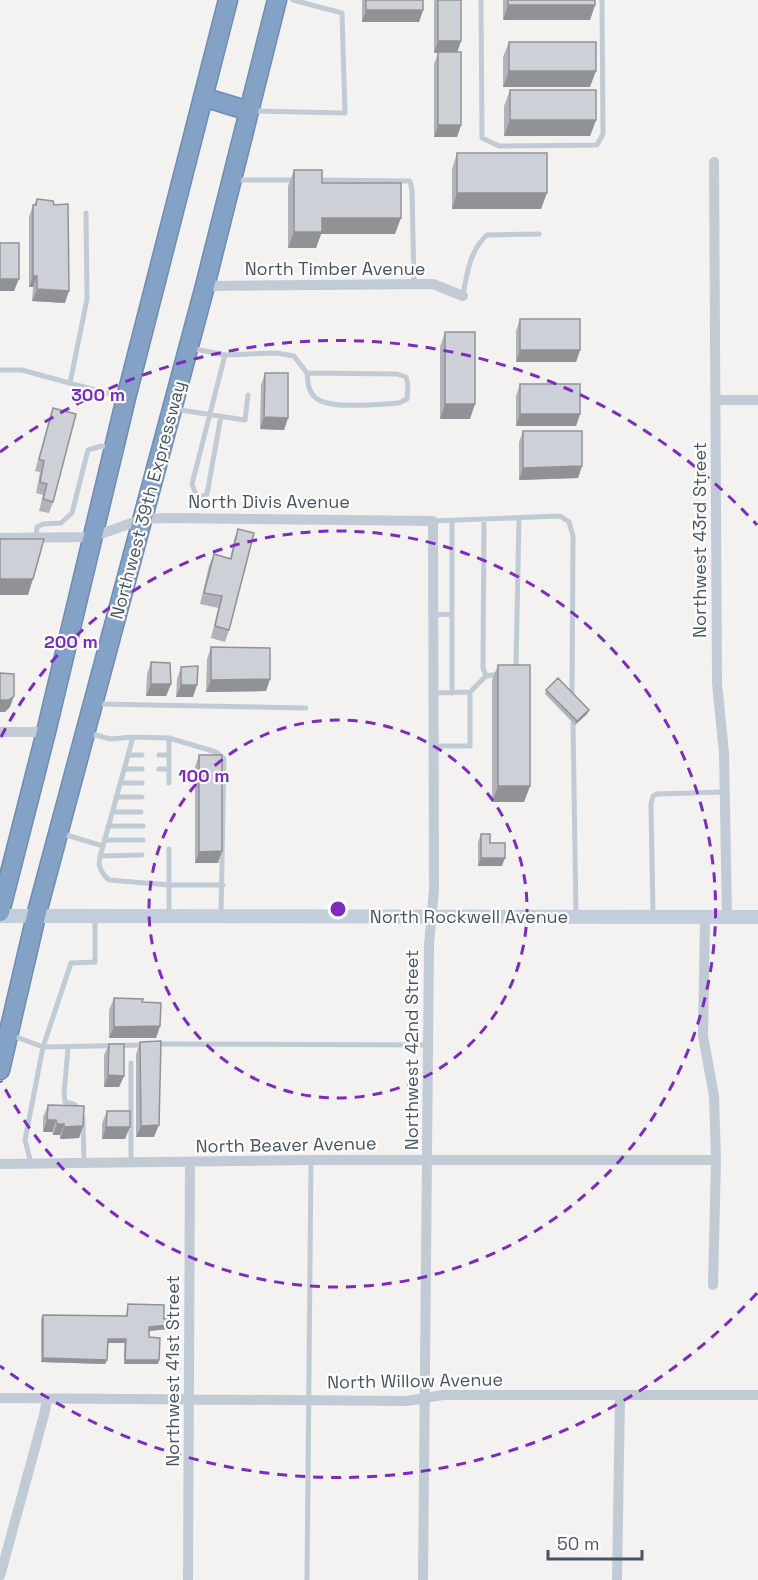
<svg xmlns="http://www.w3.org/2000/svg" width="758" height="1580" viewBox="0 0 758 1580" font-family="'Space Grotesk',sans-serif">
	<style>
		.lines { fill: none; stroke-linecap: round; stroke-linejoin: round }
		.highway-casing { stroke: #6f8cb2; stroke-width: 21 }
		.lane { stroke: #c1cbd5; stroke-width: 5 }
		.street { stroke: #c1cbd5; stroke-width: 10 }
		.secondary { stroke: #c2cedc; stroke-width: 14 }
		.highway { stroke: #84a2c5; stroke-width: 18 }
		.wall { fill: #b0b3b9 }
		.shaded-wall { fill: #909296 }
		.building { fill: #cdd0d7; stroke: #909296; stroke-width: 1.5 }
		.ring { fill: none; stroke: #7b2cbf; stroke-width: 3; stroke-dasharray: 10 8 }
		.labels { text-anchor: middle; stroke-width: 4.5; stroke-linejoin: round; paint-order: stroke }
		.street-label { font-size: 18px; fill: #475462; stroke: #fff }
		.centre { fill: #7b2cbf; stroke: #fff; stroke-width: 3 }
		.ring-label { font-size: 18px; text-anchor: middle; font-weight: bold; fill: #7b2cbf; stroke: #fff; stroke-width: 4.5; stroke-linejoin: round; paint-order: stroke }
	</style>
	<rect width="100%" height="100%" fill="#f4f1f1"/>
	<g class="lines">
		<defs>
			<path id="highway" d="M203,97L249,111
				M0,912L46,732L126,398L228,0
				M0,1070L36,916L205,286L277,0"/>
		</defs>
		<use href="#highway" class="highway-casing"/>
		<path class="lane" d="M481,0L482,138L499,146L597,145L603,134L602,0
			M252,111L345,113L342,13L293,0
			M236,180H296
			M317,180L410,181L412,190L414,284
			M463,295C467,273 470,250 487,235L539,234
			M190,348L225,355L192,484L196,495L201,497L207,494L221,416
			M225,355L276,353L294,356L307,373L397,374L406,377L408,384L407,399L399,403C380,404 330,410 316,398C308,392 308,382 307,373
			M0,370H22L124,398
			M70,383L87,299L86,213
			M174,409L245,420L248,395
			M484,519L483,668L486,676
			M433,521L560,516L569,522L573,536L572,698
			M36,538L37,527L43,524L61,523L72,513L88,450L102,446L110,449
			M433,615L452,614
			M512,667L516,665L519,518
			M434,693L470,692L486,676L499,674
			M452,693V522
			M98,704L306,708
			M573,723L576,915
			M89,733L110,739L133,737L169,738L216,752L224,759L221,915
			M169,738V783
			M434,746H470V692
			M128,755H142
			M159,755H169
			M124,769H142
			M159,769H169
			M120,783H142
			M116,797H142
			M112,812H141
			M108,826H143
			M63,834L103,846L133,737
			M104,840H143
			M103,846C98,862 96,868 109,880L169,885H223
			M100,856L142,855
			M169,915V849
			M653,916L651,804L653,796L657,794L724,792
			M11,1035L43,1047L144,1045
			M156,1044L428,1045
			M68,1048L64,1094L65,1102L74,1104L79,1109
			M131,1063V1163
			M83,1117L84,1163
			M31,1163L25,1140L43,1047L71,963L95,962V918
			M307,1580L311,1160"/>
		<path class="street" d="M714,162L717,683L724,753L727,917
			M205,286L433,284L463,296
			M716,400H758
			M0,538L92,537L143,519L168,518L433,521L434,890L429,944L423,1580
			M0,732H46
			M705,918L703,1036L714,1096L716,1160L713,1285
			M0,1164L311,1160H716
			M0,1398L407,1401L443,1395H758
			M0,1576L44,1415L47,1399
			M188,1580L190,1162
			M617,1580L620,1395"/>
		<path class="secondary" d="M0,916L758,917"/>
		<use href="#highway" class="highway"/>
	</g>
	<path class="wall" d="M362,0H423V10L419,22H362Z
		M434,0H461V41L457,52L461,125L457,137H434V64L438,53H434Z
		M503,0H595V5L590,20H503Z
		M509,42L590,87H503V57Z
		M510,90L596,120L590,136H504V106Z
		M457,153L541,209H452V169Z
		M294,170L395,234H321L316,248H288V186Z
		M37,199L65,303L32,301L33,287H29V217L33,205H34Z
		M520,319L580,350L576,362H516V331Z
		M445,332L470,419H440V347Z
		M265,373L288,418L284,430L260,429L261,385Z
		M520,384L580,414L576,426H516V396Z
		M53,408V502L49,513L39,511L43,495L36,493L40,472L35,471L49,420Z
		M523,431L582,466L578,478L519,480V442Z
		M238,529L229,630L225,642L211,638L218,608L200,604L209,566L214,554L230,559L234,540Z
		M211,647L270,679L266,691L206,692L207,659Z
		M151,662L171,684L166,696H146L147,674Z
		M498,665L530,786L524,802H492V680Z
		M181,667L193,697H176L177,679Z
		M546,690L589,710L587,714L575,725L545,694Z
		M199,755L222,851L218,863H195V767Z
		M481,834L490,843L502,866H478V842Z
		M114,998L142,1002L160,1026L156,1038H109V1010Z
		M140,1042L154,1137H136V1054Z
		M109,1044L124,1076L119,1087H104V1055Z
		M48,1105L83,1126L79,1138L60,1139V1135H53L52,1132H43V1117Z
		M107,1111L125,1139H102V1123Z
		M128,1304L164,1319L169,1329L149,1331V1337L159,1360L158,1364H124V1343H108L107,1360L105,1364L41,1362V1319L43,1315L126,1316Z"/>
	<path class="shaded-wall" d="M508,5H595L590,20H503Z
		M366,10H423L419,22H362Z
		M438,41H461L457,53H434Z
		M509,71H596L590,87H503Z
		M510,120H596L590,136H504Z
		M438,125H461L457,137H434Z
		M457,193H547L541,209H452Z
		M322,218H401L395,234H321L316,248H288L294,232Z
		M33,276H37L33,287H29Z
		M0,279H19L14,291H0Z
		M37,289L69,291L65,303L32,301Z
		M520,350H580L576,362H516Z
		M445,404H475L470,419H440Z
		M520,414H580L576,426H516Z
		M264,417L288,418L284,430L260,429Z
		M582,466L578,478L519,480L523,468Z
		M0,579H33L28,595H0Z
		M270,679L266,691L206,692L211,680Z
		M151,684H171L166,696H146Z
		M181,685H197L193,697H176Z
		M14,696L10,707L5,712H0V700Z
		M589,710L587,714L575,725L577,721Z
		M498,786H530L524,802H492Z
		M222,851L218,863H195L199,852Z
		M481,858H505L502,866H478Z
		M160,1026L156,1038H109L114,1027Z
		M108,1075L124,1076L119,1087H104Z
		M47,1120H56L52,1132H43Z
		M57,1124H64L60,1135H53Z
		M159,1125L154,1137H136L141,1126Z
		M83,1126L79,1138L60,1139L64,1127Z
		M106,1127H130L125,1139H102Z
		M171,1325L169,1329L148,1331L149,1327Z
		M108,1339H126L124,1343H106Z
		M43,1358L107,1360L105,1364L41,1362Z
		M125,1360H159L158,1364H124Z"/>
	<path class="building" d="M366,0H423V10H366Z
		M438,0H461V41H438Z
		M508,0H595V5H508Z
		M509,42H596V71H509Z
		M438,52H461V125H438Z
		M510,90H596V120H510Z
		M457,153H547V193H457Z
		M294,170H322V183H401V218H322V232H294Z
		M37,199L53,201L54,205L68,204L69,291L37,289V276H33V205H36Z
		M0,243H19V279H0Z
		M520,319H580V350H520Z
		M445,332H475V404H445Z
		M265,373H288V418L264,417Z
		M520,384H580V414H520Z
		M53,408L76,414L53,502L43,499L47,484L40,482L44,461L39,459Z
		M523,431H582V466L523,468Z
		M238,529L254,533L229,630L215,626L222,596L204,593L214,554L231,559Z
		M0,539H44L33,579H0Z
		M211,647L270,648V679L211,680Z
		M151,662L170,663L171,684H151Z
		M498,665H530V786H498Z
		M198,666L197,685H181V667Z
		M0,673L14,674V696L9,700H0Z
		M558,678L589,710L577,721L546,690Z
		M199,755H222V851L199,852Z
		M481,834H490V843H505V858H481Z
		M114,998L143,999L142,1002L161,1003L160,1026L114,1027Z
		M161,1041L159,1125L141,1126L140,1042Z
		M109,1044H124V1076L108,1075Z
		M48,1105L84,1106L83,1126L64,1127V1124H57L56,1120H47Z
		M107,1111H130V1127H106Z
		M128,1304L164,1305V1319H171V1325L149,1327V1337L160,1338L159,1360H125L126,1339H108L107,1360L43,1358V1315L127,1316Z"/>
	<g class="ring">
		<circle cx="338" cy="909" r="189"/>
		<path d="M1 737A378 378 0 1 1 1 1081"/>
		<path d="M757 1293A568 568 0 0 1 0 1366M0 452A568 568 0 0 1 757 525"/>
	</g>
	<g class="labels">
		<g class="street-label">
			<text x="335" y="275">North Timber Avenue</text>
			<text transform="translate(148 500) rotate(-75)" y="6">Northwest 39th Expressway</text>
			<text x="269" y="508">North Divis Avenue</text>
			<text transform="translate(700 540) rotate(-90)" y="6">Northwest 43rd Street</text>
			<text x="469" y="923">North Rockwell Avenue</text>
			<text transform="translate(412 1050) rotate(-90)" y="6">Northwest 42nd Street</text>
			<text transform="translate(286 1145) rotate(-1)" y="6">North Beaver Avenue</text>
			<text transform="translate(173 1371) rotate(-90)" y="6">Northwest 41st Street</text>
			<text transform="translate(415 1381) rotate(-1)" y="6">North Willow Avenue</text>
		</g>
	</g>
	<circle cx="338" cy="909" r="9" class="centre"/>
	<g class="ring-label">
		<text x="98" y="401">300 m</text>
		<text x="71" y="648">200 m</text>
		<text x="204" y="782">100 m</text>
	</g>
	<path d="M548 1550v9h94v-9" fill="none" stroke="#475462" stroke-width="3"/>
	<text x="557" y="1550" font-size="18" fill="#475462" stroke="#ffffff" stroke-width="4.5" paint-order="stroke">50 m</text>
</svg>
